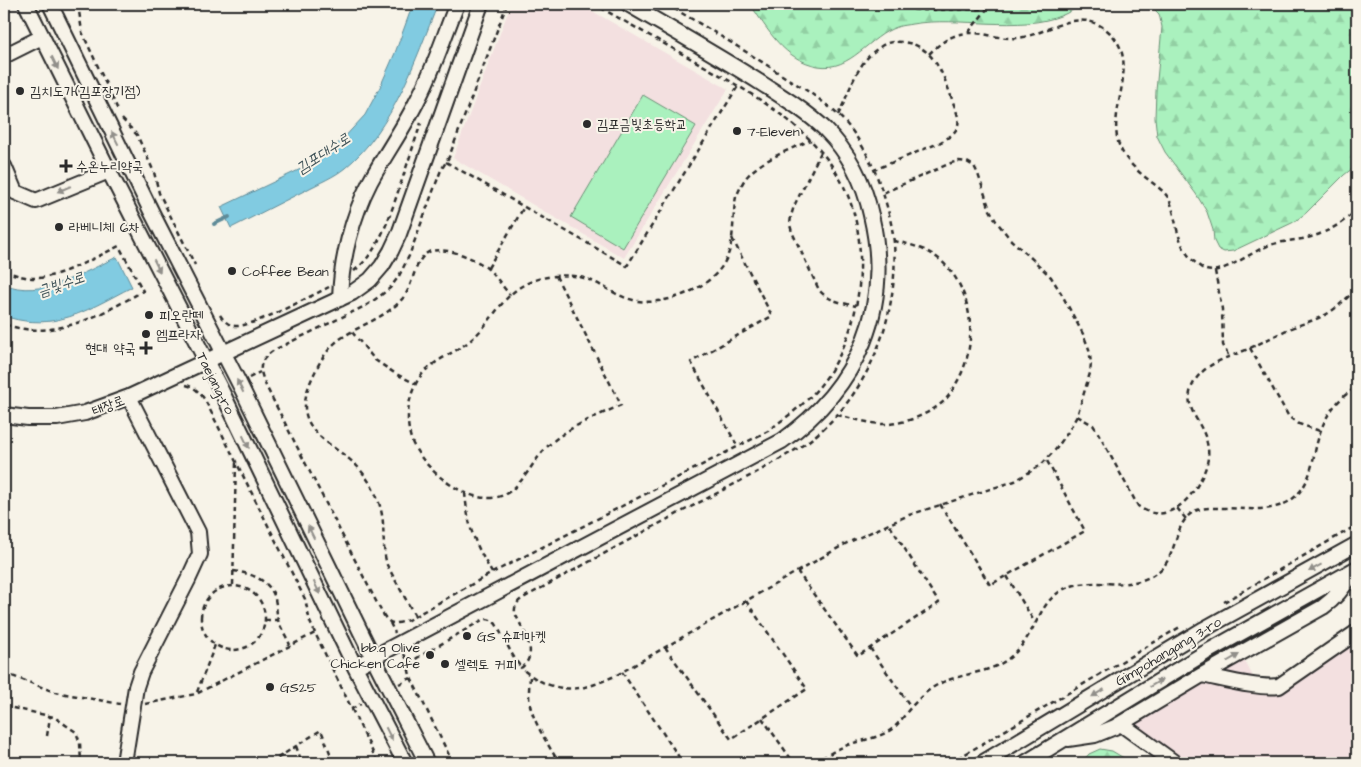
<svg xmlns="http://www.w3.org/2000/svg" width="1361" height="767" viewBox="0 0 1361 767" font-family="'Architects Daughter','Poor Story',sans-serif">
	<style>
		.built { fill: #f3e0e0 }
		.forest { fill: url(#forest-firs); stroke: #6a8e74 }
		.park { fill: #aaf1be; stroke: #6a8e74 }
		.water { fill: #81cbe1; stroke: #5f8b98 }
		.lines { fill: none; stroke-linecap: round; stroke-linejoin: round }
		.stream { stroke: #5f8b98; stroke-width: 4 }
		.minor-casing { stroke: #2b2b2b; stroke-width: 18 }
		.path { stroke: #2b2b2b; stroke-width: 2.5; stroke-dasharray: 5 4; stroke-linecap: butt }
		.minor { stroke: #f7f3e8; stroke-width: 14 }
		.oneway { fill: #918f8a }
		.poi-dot { fill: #2b2b2b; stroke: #f7f3e8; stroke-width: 2 }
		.labels { text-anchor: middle; stroke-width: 4; stroke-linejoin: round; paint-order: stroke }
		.poi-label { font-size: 14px; fill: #2b2b2b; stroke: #f7f3e8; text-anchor: start }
		.street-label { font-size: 14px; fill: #2b2b2b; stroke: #f7f3e8 }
		.water-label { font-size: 15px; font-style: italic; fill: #405358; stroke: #f7f3e8 }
	</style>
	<defs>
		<pattern id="forest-firs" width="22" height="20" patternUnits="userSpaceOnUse" patternTransform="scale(1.25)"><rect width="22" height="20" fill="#aaf1be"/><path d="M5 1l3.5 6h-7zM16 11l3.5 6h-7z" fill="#92cfa3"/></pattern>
	</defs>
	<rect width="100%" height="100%" fill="#f7f3e8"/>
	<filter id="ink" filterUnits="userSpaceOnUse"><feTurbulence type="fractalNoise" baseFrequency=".02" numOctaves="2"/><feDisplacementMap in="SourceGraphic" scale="10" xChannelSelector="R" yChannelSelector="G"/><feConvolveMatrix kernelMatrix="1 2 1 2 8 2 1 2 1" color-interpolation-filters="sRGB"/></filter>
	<g filter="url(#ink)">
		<path class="built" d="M511,4H580L728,89L624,258L453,158Z
			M1357,625V763H1166L1122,731L1243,657L1252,675L1257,681L1273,682Z"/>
		<path class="forest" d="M750,4H1083C1077,7 1070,12 1063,15C1020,33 959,16 912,24C908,25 902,25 897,27C869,36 851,72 818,66C784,60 768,30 750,4Z
			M1149,4H1357V165L1344,175L1306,213L1294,222L1233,251L1224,252L1218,249L1214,241L1213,230L1207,212L1196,194L1165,152L1157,136L1155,118L1156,91L1162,27L1159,14Z
			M1100,749L1112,751L1132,763H1081L1089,754Z"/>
		<path class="park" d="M643,95L696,126L623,248L571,217Z"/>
		<path class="water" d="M413,4H438C415,60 394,128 345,168C334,177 319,183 306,190C281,203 256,215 231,228L221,207L307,166L340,142L365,115L380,87L395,53Z
			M117,257L132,287C110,298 84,314 61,319C43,324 21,322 4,316V284C40,300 84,272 117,257Z"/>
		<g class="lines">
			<path class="stream" d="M214,224L229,217"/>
			<defs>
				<path id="minor" d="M26,4L109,171L222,392L355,667L405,763
					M50,4L152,213L239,383L373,657L427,763
					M4,56L42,37
					M4,166L15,192L36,201L109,171
					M340,299C341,260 352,217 370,182C385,154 404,128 418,99C434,69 444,36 457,4
					M4,415L28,418H57L85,413L129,397L352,293L370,280L382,266L391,251L399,234L481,4
					M355,667L782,441C858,387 893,307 871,215C864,182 849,153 825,129C807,112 786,99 764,85C720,57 674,31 628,4
					M1202,675C1223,679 1259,689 1279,686L1357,632
					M1121,724L1175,763
					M1068,739L1095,735L1115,727L1202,675L1323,607C1336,598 1345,586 1353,572
					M124,763L136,687L141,672L188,580L200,554L198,532L129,397
					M982,763L1204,629L1357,544
					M1025,763L1205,653L1357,568"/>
			</defs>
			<use href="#minor" class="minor-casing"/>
			<path class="path" d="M78,4L82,32L118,110
				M507,4L449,157L441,170L409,256L399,276L390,288L380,296L367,305L274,350C257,362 259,369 266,386L379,607C387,622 390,627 408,620L492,573L768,431C782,420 797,410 809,398C839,368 855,327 859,286C870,167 798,120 706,67C668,46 631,25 594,4
				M666,4C706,27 746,51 785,77C805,89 827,103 843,120C859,137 871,160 879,182C886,201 892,222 894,243C899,314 871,390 815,436C806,444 795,450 785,456C759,472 732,485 706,499C644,531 584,565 523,598C517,602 514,606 515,613C522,630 541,653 521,668C539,684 561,692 585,687C595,685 605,680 615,676L847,543L909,515L1015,481L1041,465L1056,449L1068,432L1077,416L1090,373L1091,363L1089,349L1083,334L1061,293L1051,277L1028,255L1011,240L996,221L990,210L978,174L974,166L967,162L959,161L951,163L883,193
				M907,4L910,9L920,10L987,9L968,33
				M929,54C945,38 959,30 983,34C994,36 1005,39 1017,38C1049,35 1077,4 1109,32C1140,60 1111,103 1117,137C1120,156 1136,170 1150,181C1157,186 1165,192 1169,199C1175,212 1175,227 1180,239C1183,249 1189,258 1197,264C1199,266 1203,269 1206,270C1222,275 1250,253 1265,247C1277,242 1289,241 1302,239C1323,235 1342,225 1357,209
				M838,115C850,92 856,62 880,47C887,42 894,41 902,42C932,44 943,73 952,99C954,106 960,117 958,125C956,134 946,139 939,143L874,170
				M122,119L137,135L154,172L159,193L195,265
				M821,152L794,206L791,216L790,225L792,232L819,290C828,301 843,303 856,306
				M446,162L627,266L738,86
				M732,238L772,316L691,362L738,447
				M488,268L524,207
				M4,271C14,274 24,278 34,278C57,279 98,256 119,246L143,291C101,315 53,342 4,324
				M354,271C380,251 390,215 400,186C407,165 414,144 421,123
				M1215,271L1222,309L1223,345L1229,357
				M556,276L621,405C596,417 566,427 546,448C528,466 518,499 488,498C460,498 425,469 413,444C403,421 408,386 427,369C441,357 458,351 472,339C498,316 504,287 542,278C556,275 573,274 587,279C603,285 616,296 633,300C663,308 715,288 727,257C735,240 732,216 736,197C739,191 741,185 745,179C758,161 791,149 811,140
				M220,315C224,321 228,325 235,326C251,328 311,296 329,287
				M352,332L375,360L396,374L416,384
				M1250,348L1289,417L1299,424L1320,431
				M249,378L260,372
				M186,385C195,387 200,393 205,400L305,599L310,622L315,633
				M837,415C856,419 877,427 897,423C914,420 932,412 944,401C950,395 954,388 957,382C979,345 974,288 939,259C927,249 910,244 894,241
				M1077,416L1093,425L1097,431L1138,506C1147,513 1159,516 1170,511C1182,506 1190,497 1197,486C1205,472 1211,459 1207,443C1202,419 1178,406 1196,379C1208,362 1230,357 1248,349C1262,343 1275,335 1289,329C1301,324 1313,321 1325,315C1337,309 1346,298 1357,289
				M465,493C466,505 468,517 471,529C476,545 484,559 492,573
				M940,504L990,585L1085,531L1046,459
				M1177,508L1186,519
				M233,571C249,573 265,578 273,593C277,602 276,612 278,620C281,629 287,637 290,645
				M797,571L858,656L939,603L889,524
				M1007,576L1035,623
				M233,585L236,462
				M201 618a32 32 0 1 1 64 0a32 32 0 1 1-64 0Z
				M1224,602L1357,525
				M415,616L387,565C383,551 384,538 383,524C382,505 374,487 362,472C345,449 304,438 305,405C305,394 310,382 315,372C321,359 330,345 343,337C362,324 387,317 403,298C414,285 414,257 431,251C447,247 476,258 488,269C496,276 503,287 510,295
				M265,620H278
				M390,623L395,633
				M665,647L731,739L807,689L746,601
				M870,648L911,707
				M404,654L409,664
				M622,672L683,763
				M4,673L55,692L120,704
				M530,677C529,687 528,699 531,709C537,728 549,746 559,763
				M399,684L411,678
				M197,692L215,645
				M145,704L196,694L315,633L378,763
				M4,706L54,717L76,732L80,743L81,763
				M351,709L361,704
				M762,718L794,763
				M47,736L50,717
				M296,746L302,763
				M270,763L321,730L334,763
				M453,763L411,678C407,666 408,665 417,658L484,619C490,619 492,620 496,624L512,654L521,668
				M814,763C825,756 837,749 850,744C863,740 878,738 889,731C897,726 902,719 907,712C917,700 928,689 941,683C960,674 986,673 1002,663C1014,656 1023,645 1030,633C1041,615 1044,600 1064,589C1095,574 1128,595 1159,571C1178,556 1173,522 1195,511C1203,507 1213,508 1221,508C1242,508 1269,513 1288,502C1313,486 1311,461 1319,436C1325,415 1338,398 1357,387
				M950,763L1180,627"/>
			<use href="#minor" class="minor"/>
		</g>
		<defs><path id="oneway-solid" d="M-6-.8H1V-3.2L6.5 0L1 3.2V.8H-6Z" transform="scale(1.25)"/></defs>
		<g class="oneway">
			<use href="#oneway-solid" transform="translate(55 63) rotate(64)"/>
			<use href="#oneway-solid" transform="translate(115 138) rotate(-117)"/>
			<use href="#oneway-solid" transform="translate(64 189) rotate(157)"/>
			<use href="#oneway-solid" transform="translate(157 266) rotate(63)"/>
			<use href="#oneway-solid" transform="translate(240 386) rotate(-117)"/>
			<use href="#oneway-solid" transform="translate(246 442) rotate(64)"/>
			<use href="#oneway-solid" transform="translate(311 532) rotate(-116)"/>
			<use href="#oneway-solid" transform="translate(1315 568) rotate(151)"/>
			<use href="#oneway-solid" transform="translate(317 588) rotate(64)"/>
			<use href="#oneway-solid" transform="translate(1233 658) rotate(-30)"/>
			<use href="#oneway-solid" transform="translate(1156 683) rotate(-31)"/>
			<use href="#oneway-solid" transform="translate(1098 693) rotate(149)"/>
			<use href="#oneway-solid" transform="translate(389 734) rotate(63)"/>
		</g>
	</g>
	<g class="poi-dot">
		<circle cx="20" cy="91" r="5"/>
		<circle cx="587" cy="124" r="5"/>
		<circle cx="737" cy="131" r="5"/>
		<path d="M63.5 158.5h5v5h5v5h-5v5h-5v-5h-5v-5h5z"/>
		<circle cx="59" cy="227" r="5"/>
		<circle cx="232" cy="271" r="5"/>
		<circle cx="149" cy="315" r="5"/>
		<circle cx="146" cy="334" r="5"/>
		<path d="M143.5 340.5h5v5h5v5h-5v5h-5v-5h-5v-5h5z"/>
		<circle cx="467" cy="636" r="5"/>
		<circle cx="430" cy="655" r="5"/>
		<circle cx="445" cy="664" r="5"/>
		<circle cx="270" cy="687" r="5"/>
	</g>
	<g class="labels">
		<g class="poi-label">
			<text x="30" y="96">김치도가(김포장기점)</text>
			<text x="597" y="129">김포금빛초등학교</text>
			<text x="747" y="136">7-Eleven</text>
			<text x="76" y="171">수온누리약국</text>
			<text x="69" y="232">라베니체 6차</text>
			<text x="242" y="276">Coffee Bean</text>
			<text x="159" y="320">피오란떼</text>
			<text x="156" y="339">엠프라자</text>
			<text x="136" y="353" text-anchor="end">현대 약국</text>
			<text x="477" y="641">GS 슈퍼마켓</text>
			<text x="420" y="652" text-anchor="end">bb.q Olive<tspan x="420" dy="16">Chicken Cafe</tspan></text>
			<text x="455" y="669">셀렉토 커피</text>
			<text x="280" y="692">GS25</text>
		</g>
		<g class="street-label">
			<text transform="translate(216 383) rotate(63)" y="5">Taejang-ro</text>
			<text transform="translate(108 405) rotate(-21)" y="5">태장로</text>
			<text transform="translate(1168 651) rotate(-31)" y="5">Gimpohangang 3-ro</text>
		</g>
		<g class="water-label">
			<text transform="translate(323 153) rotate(-33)" y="5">김포대수로</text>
			<text transform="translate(61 284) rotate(-19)" y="5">금빛수로</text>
		</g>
	</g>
	<rect width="1361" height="767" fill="none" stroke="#f7f3e8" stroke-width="20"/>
	<rect x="10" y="10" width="1341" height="747" fill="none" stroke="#2b2b2b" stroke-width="2" filter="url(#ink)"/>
</svg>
